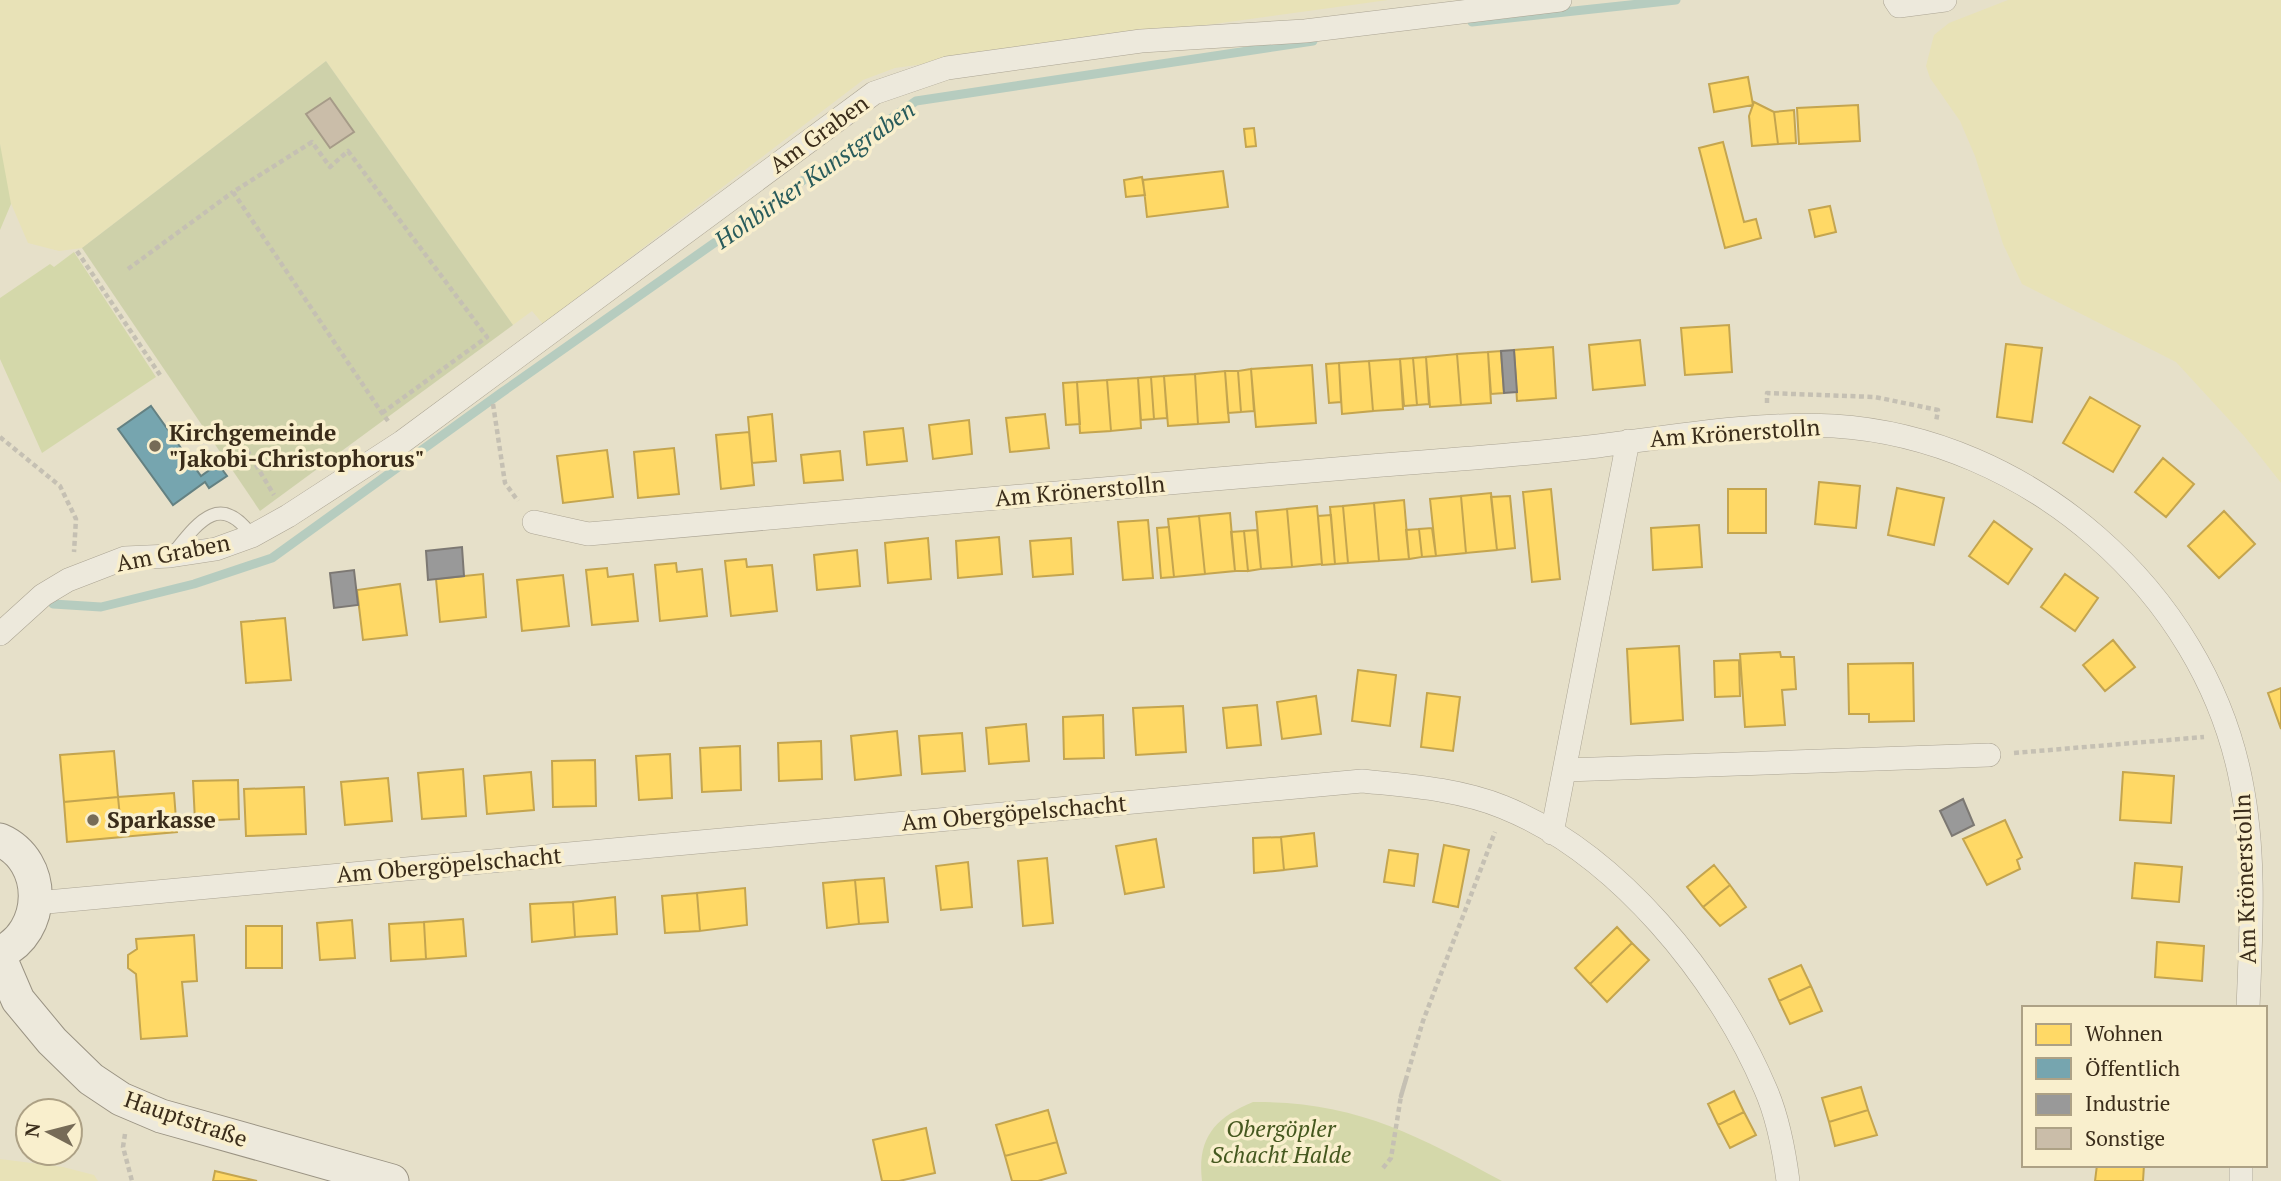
<svg xmlns="http://www.w3.org/2000/svg" width="2281" height="1181" viewBox="0 0 2281 1181" font-family="'PT Serif',serif">
	<style>
		.farmland { fill: #e8e2b7 }
		.green { fill: #d4d8aa }
		.cemetery { fill: #ced1aa }
		.homes { fill: #ffd966; stroke: #c4a54f; stroke-width: 2 }
		.public { fill: #76a5af; stroke: #648182; stroke-width: 2 }
		.industry { fill: #999; stroke: #7c7873; stroke-width: 2 }
		.lines { fill: none; stroke-linecap: round; stroke-linejoin: round }
		.stream { stroke: #b6ccbf; stroke-width: 9 }
		.building { fill: #cabda9; stroke: #a69b88; stroke-width: 2 }
		.lane-casing { stroke: #aba493; stroke-width: 14 }
		.street-casing { stroke: #aba493; stroke-width: 24 }
		.secondary-casing { stroke: #9a9383; stroke-width: 35 }
		.path { stroke: #c5c0b3; stroke-width: 4.5; stroke-dasharray: 5 3.5; stroke-linecap: butt }
		.lane { stroke: #ede9dc; stroke-width: 12 }
		.street { stroke: #ede9dc; stroke-width: 23 }
		.secondary { stroke: #ede9dc; stroke-width: 33 }
		.poi-dot { fill: #766b57; stroke: #f9efcd; stroke-width: 2.5 }
		.labels { text-anchor: middle; stroke-width: 7; stroke-linejoin: round; paint-order: stroke }
		.street-label { font-size: 23px; fill: #3a2c1a; stroke: #f9efcd }
		.poi-label { font-size: 23px; font-weight: bold; fill: #3a2c1a; stroke: #f9efcd; text-anchor: start }
		.park-label { font-size: 23px; font-style: italic; fill: #45581f; stroke: #f9efcd }
		.water-label { font-size: 24px; font-style: italic; fill: #285b5b; stroke: #f9efcd }
	</style>
	<rect width="100%" height="100%" fill="#e6e0c9"/>
	<path class="farmland" d="M0,0H1388L895,68L863,80L543,324L532,311L513,325L326,61L82,248L59,251L28,243L7,194L0,144Z
		M2008,0H2281V483L2244,436L2176,362L2022,284L2003,244L1975,156L1960,121L1930,78L1926,66L1934,35L1949,23Z
		M0,1159L63,1167L94,1175L98,1181H0Z"/>
	<path class="green" d="M0,144L11,204L0,230Z
		M74,252L156,377L42,453L0,359V298L50,264L54,267Z
		M1253,1102C1354,1101 1415,1134 1502,1181H1202C1197,1139 1214,1118 1253,1102Z"/>
	<path class="cemetery" d="M326,61L513,325L260,511L82,248Z"/>
	<path class="homes" d="M1748,77L1753,105L1714,112L1709,84Z
		M1754,102L1774,112L1778,144L1752,146L1749,116Z
		M1858,105L1860,141L1799,144L1797,108Z
		M1794,110L1796,143L1778,144L1774,112Z
		M1254,128L1256,146L1246,147L1244,129Z
		M1723,142L1744,222L1756,219L1761,238L1725,248L1699,148Z
		M1223,171L1228,207L1147,217L1143,180Z
		M1142,177L1145,195L1126,197L1124,180Z
		M1830,206L1836,232L1815,237L1809,210Z
		M1729,325L1732,372L1685,375L1681,328Z
		M1640,340L1645,385L1593,390L1589,345Z
		M2006,344L2042,348L2032,422L1997,417Z
		M1553,347L1556,398L1517,401L1514,350Z
		M1501,351L1504,393L1491,394L1488,352Z
		M1488,352L1491,403L1461,405L1457,354Z
		M1457,354L1461,405L1430,407L1426,357Z
		M1426,357L1429,404L1417,405L1413,358Z
		M1413,358L1417,405L1404,406L1400,359Z
		M1400,359L1403,409L1373,411L1369,361Z
		M1369,361L1373,411L1342,414L1339,363Z
		M1339,363L1341,402L1329,403L1326,364Z
		M1312,365L1316,423L1256,427L1251,369Z
		M1251,369L1254,411L1241,412L1238,371Z
		M1225,371H1238L1241,412L1228,413Z
		M1225,371L1229,422L1198,424L1195,374Z
		M1195,374L1198,424L1168,426L1164,376Z
		M1164,376L1167,418L1154,419L1151,377Z
		M1151,377L1154,419L1141,420L1138,378Z
		M1138,378L1141,428L1111,431L1107,380Z
		M1107,380L1111,431L1080,433L1077,382Z
		M1077,382L1080,424L1066,425L1063,383Z
		M2090,397L2140,426L2113,472L2063,443Z
		M772,414L776,461L752,463L748,417Z
		M1045,414L1049,448L1010,452L1006,418Z
		M969,420L972,454L933,459L929,425Z
		M903,428L907,461L867,465L864,432Z
		M749,432L754,485L721,489L716,435Z
		M674,448L679,494L638,498L634,452Z
		M607,450L613,497L563,503L557,456Z
		M840,451L843,480L804,483L801,455Z
		M2163,458L2194,484L2166,517L2135,492Z
		M1819,482L1860,486L1856,528L1815,524Z
		M1897,488L1944,498L1934,545L1888,535Z
		M1551,489L1560,579L1532,582L1523,492Z
		M1728,489H1766V533H1728Z
		M1491,493L1497,550L1466,553L1461,496Z
		M1461,496L1466,553L1436,556L1430,499Z
		M1510,496L1515,548L1497,550L1491,497Z
		M1404,500L1409,559L1379,561L1374,503Z
		M1374,503L1379,561L1348,563L1343,506Z
		M1317,506L1322,564L1292,567L1287,509Z
		M1343,506L1348,563L1335,564L1330,507Z
		M1287,509L1292,567L1261,569L1256,512Z
		M2224,511L2255,544L2219,578L2188,546Z
		M1230,513L1235,571L1205,574L1199,516Z
		M1331,515L1335,564L1322,565L1318,516Z
		M1199,516L1205,574L1174,577L1168,519Z
		M1148,520L1153,578L1123,580L1118,522Z
		M1994,521L2032,549L2008,584L1969,556Z
		M1699,525L1702,567L1653,570L1651,528Z
		M1169,527L1174,577L1161,578L1157,528Z
		M1432,528L1436,556L1422,557L1419,529Z
		M1419,529L1422,557L1409,559L1406,530Z
		M1257,530L1261,569L1248,571L1244,531Z
		M1244,531L1248,571H1235L1231,532Z
		M999,537L1002,574L958,578L956,541Z
		M928,538L931,579L888,583L885,543Z
		M1071,538L1073,574L1033,577L1030,541Z
		M857,550L860,586L817,590L814,555Z
		M746,559L747,567L772,565L777,611L731,616L725,561Z
		M676,563L677,572L702,569L707,616L660,621L655,565Z
		M607,568L608,577L633,574L638,621L592,625L586,570Z
		M483,574L486,617L440,622L436,579Z
		M2065,574L2098,598L2075,631L2041,607Z
		M563,575L569,626L522,631L517,580Z
		M400,584L407,635L363,640L357,590Z
		M285,618L291,680L246,683L241,622Z
		M2113,640L2135,667L2105,691L2083,665Z
		M1679,646L1683,720L1631,724L1627,649Z
		M1780,652L1781,657H1794L1796,689L1782,690L1785,725L1745,727L1740,654Z
		M1739,660L1740,696L1715,697L1714,661Z
		M1913,663L1914,721L1869,722V714H1849L1848,664Z
		M1358,670L1396,675L1390,726L1352,721Z
		M2281,688V729L2268,693Z
		M1427,693L1460,697L1453,751L1421,747Z
		M1316,696L1321,734L1282,739L1277,702Z
		M1257,705L1261,745L1227,748L1223,708Z
		M1183,706L1186,752L1136,755L1133,708Z
		M1103,715L1104,758L1064,759L1063,717Z
		M1026,724L1029,761L989,764L986,728Z
		M897,731L901,775L855,780L851,736Z
		M962,733L965,771L922,774L919,736Z
		M821,741L822,779L779,781L778,743Z
		M740,746L741,790L702,792L700,748Z
		M114,751L118,797L64,802L60,755Z
		M670,754L672,798L639,800L636,756Z
		M595,760L596,806L553,807L552,761Z
		M463,769L466,816L422,819L418,773Z
		M531,772L534,810L487,814L484,776Z
		M2123,772L2174,776L2171,823L2120,820Z
		M388,778L392,821L345,825L341,782Z
		M238,780L239,819L195,821L193,781Z
		M304,787L306,834L246,836L244,789Z
		M174,793L177,832L122,837L118,797Z
		M118,797L122,837L67,842L64,802Z
		M2005,820L2022,857L2017,860L2020,869L1987,885L1963,839Z
		M1314,833L1317,866L1284,870L1281,837Z
		M1281,837L1284,870L1254,873L1253,838Z
		M1156,839L1164,887L1125,894L1116,846Z
		M1444,845L1469,850L1458,907L1433,902Z
		M1389,850L1418,854L1414,886L1384,882Z
		M1047,858L1053,923L1023,926L1018,861Z
		M968,862L972,907L941,910L936,866Z
		M2135,863L2182,867L2179,902L2132,898Z
		M1714,865L1730,885L1703,907L1687,887Z
		M884,878L888,922L859,924L855,880Z
		M855,880L859,924L827,928L823,883Z
		M1730,885L1746,907L1720,926L1703,907Z
		M745,888L747,925L700,931L697,893Z
		M697,893L700,931L665,933L662,896Z
		M615,897L617,934L575,937L573,902Z
		M573,902L575,937L532,942L530,904Z
		M463,919L466,956L426,959L424,922Z
		M352,920L355,958L320,960L317,923Z
		M424,922L426,959L391,961L389,924Z
		M246,926H282V968H246Z
		M1617,927L1632,943L1590,984L1575,968Z
		M194,935L197,981L182,982L187,1036L141,1039L136,974L128,968V955L137,949L136,939Z
		M2157,942L2204,946L2202,981L2155,977Z
		M1632,943L1649,960L1607,1002L1590,984Z
		M1801,965L1811,986L1779,1001L1769,979Z
		M1811,986L1822,1011L1790,1024L1779,1001Z
		M1861,1087L1868,1110L1829,1122L1822,1098Z
		M1734,1091L1744,1112L1718,1125L1708,1104Z
		M1048,1110L1057,1142L1005,1156L996,1125Z
		M1868,1110L1877,1135L1835,1146L1829,1122Z
		M1744,1112L1756,1135L1730,1148L1718,1125Z
		M926,1128L935,1173L899,1181H882L873,1140Z
		M1057,1142L1066,1173L1038,1181H1012L1005,1156Z
		M2097,1165H2144L2143,1181H2095Z
		M215,1171L257,1181H213Z"/>
	<path class="public" d="M151,406L201,476L218,464L227,476L209,488L205,482L173,505L118,429Z"/>
	<path class="industry" d="M1514,350L1517,392L1504,393L1501,351Z
		M462,547L464,576L428,580L426,551Z
		M354,570L358,605L334,608L330,573Z
		M1963,799L1974,825L1952,836L1940,811Z"/>
	<g class="lines">
		<path class="stream" d="M1472,22L1676,0
			M53,604L101,607L194,584L272,558L501,393L916,101L1313,41"/>
	</g>
	<path class="building" d="M330,98L354,132L330,148L306,114Z"/>
	<g class="lines">
		<defs>
			<path id="lane" d="M171,556C197,524 219,490 252,536"/>
			<path id="street" d="M1895,0L1899,6L1945,0
				M534,522L588,534C849,509 1110,488 1371,466C1447,460 1523,455 1598,446C1676,436 1755,422 1834,426C2028,438 2204,591 2241,781C2256,855 2251,933 2248,1008
				M0,634L43,595L68,580L125,558L170,556L216,549L252,536L288,516L402,442L874,93L947,68L1141,41L1305,31L1560,0
				M1566,770L1989,755
				M1552,833L1628,441
				M36,903L1362,781C1410,786 1458,789 1503,807C1617,853 1718,977 1765,1088C1778,1117 1784,1150 1788,1181
				M2241,1181V1165"/>
			<path id="secondary" d="M0,840C48,861 46,932 0,953
				M0,958L18,1000L52,1041L91,1079L121,1099L161,1116L392,1181"/>
		</defs>
		<use href="#lane" class="lane-casing"/>
		<use href="#street" class="street-casing"/>
		<use href="#secondary" class="secondary-casing"/>
		<path class="path" d="M77,251L160,375
			M128,269L233,192
			M1767,403V393L1875,397L1938,410L1936,422
			M493,404L505,483L518,501
			M382,413L487,337L348,151L330,167L312,142L233,192L382,413L388,421
			M0,437L60,486L76,519L74,552
			M247,450L274,495
			M2014,753L2204,737
			M1406,1079L1401,1096L1423,1021L1495,832
			M125,1134L123,1147L132,1181
			M1383,1168L1391,1158L1401,1096"/>
		<use href="#lane" class="lane"/>
		<use href="#street" class="street"/>
		<use href="#secondary" class="secondary"/>
	</g>
	<g class="poi-dot">
		<circle cx="155" cy="446" r="7"/>
		<circle cx="93" cy="820" r="7"/>
	</g>
	<g class="labels">
		<g class="street-label">
			<text transform="translate(819 134) rotate(-36)" y="8">Am Graben</text>
			<text transform="translate(1735 433) rotate(-4)" y="8">Am Krönerstolln</text>
			<text transform="translate(1080 491) rotate(-5)" y="8">Am Krönerstolln</text>
			<text transform="translate(173 553) rotate(-11)" y="8">Am Graben</text>
			<text transform="translate(1014 813) rotate(-5)" y="8">Am Obergöpelschacht</text>
			<text transform="translate(449 865) rotate(-5)" y="8">Am Obergöpelschacht</text>
			<text transform="translate(2245 879) rotate(-92)" y="8">Am Krönerstolln</text>
			<text transform="translate(186 1119) rotate(19)" y="8">Hauptstraße</text>
		</g>
		<g class="poi-label">
			<text x="169" y="441">Kirchgemeinde<tspan x="169" dy="26">"Jakobi-Christophorus"</tspan></text>
			<text x="107" y="828">Sparkasse</text>
		</g>
		<g class="park-label">
			<text x="1281" y="1137">Obergöpler<tspan x="1281" dy="26">Schacht Halde</tspan></text>
		</g>
		<g class="water-label">
			<text transform="translate(815 175) rotate(-35)" y="8">Hohbirker Kunstgraben</text>
		</g>
	</g>
	<rect x="2022" y="1006" width="245" height="161" fill="#f9efcd" stroke="#ada185" stroke-width="2"/>
	<rect x="2036" y="1024" width="35" height="21" fill="#ffd966" stroke="#ada185" stroke-width="2"/>
	<text x="2085" y="1041" font-size="21" fill="#3a2c1a">Wohnen</text>
	<rect x="2036" y="1058" width="35" height="21" fill="#76a5af" stroke="#ada185" stroke-width="2"/>
	<text x="2085" y="1076" font-size="21" fill="#3a2c1a">Öffentlich</text>
	<rect x="2036" y="1094" width="35" height="21" fill="#999999" stroke="#ada185" stroke-width="2"/>
	<text x="2085" y="1111" font-size="21" fill="#3a2c1a">Industrie</text>
	<rect x="2036" y="1128" width="35" height="21" fill="#cabda9" stroke="#ada185" stroke-width="2"/>
	<text x="2085" y="1146" font-size="21" fill="#3a2c1a">Sonstige</text>
	<g transform="translate(49 1132) rotate(277)"><circle r="33" fill="#f9efcd" stroke="#ada185" stroke-width="2"/>
	<path d="M0-5L12 26L0 18L-12 26Z" fill="#766b57"/>
	<text y="-10" font-size="19" font-weight="bold" text-anchor="middle" fill="#3a2c1a">N</text>
	</g>
</svg>
